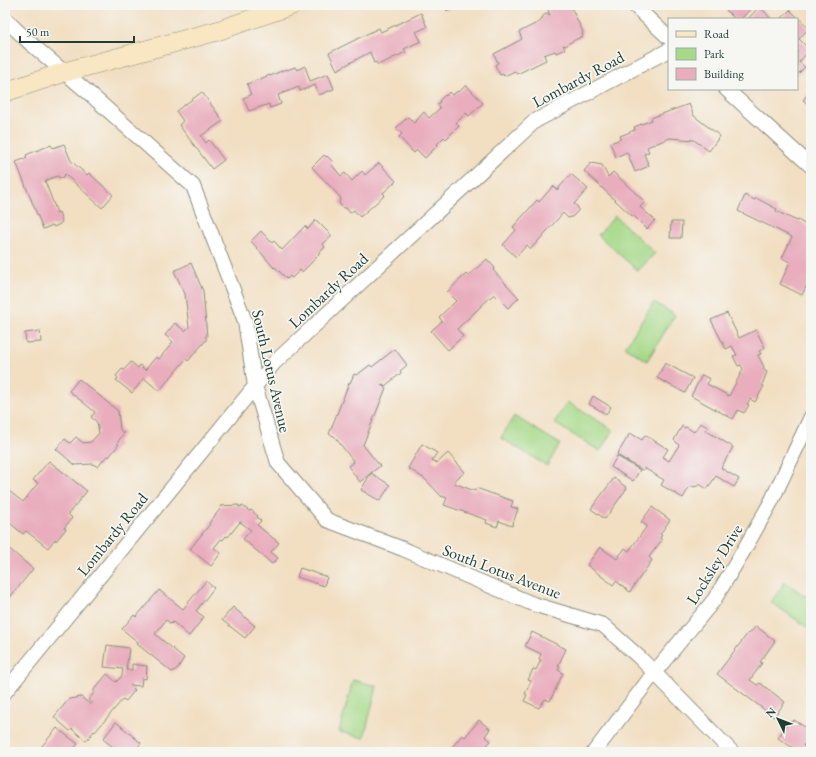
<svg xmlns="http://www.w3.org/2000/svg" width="816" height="757" viewBox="0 0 816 757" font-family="'EB Garamond',serif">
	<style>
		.green { fill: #a6d988; stroke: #628b5e }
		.building { fill: #e9adbe }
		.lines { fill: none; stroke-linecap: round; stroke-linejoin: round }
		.street-casing { stroke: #888e7b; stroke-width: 16 }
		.secondary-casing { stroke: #888e7b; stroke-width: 20 }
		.street { stroke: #fff; stroke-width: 14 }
		.secondary { stroke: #f9e7c3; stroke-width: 19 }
		.labels { text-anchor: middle; stroke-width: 3.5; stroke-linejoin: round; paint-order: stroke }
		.street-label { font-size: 16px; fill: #1f3d34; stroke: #f6f6f2 }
	</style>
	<rect width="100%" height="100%" fill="#f6f6f2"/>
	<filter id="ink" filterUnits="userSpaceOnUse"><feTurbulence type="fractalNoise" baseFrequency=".025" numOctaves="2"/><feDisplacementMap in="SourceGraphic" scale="8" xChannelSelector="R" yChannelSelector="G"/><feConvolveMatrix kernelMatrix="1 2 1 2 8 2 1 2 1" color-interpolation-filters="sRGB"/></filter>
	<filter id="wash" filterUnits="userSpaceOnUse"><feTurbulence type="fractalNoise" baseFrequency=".012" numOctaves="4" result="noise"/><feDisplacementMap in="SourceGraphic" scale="16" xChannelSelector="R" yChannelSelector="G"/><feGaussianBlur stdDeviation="0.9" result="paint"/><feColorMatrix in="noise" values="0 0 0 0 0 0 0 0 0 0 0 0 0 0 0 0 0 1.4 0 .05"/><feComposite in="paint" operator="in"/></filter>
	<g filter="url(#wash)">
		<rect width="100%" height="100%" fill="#f2dfc2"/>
		<path class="green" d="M615,216L655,253L638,271L598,235Z
			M654,302L675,315L647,361L625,347Z
			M567,402L613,430L600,451L554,423Z
			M514,416L560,444L547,466L501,438Z
			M785,582L811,600V630L771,602Z
			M353,680L377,686L364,738L339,732Z"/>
		<g id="blocks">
			<path class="building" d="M443,5H455L447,11Z
				M548,5H570L583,32L582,33L583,36L569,43L566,46L563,45L565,49L556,53L555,51L544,55L546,60L517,74L515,71L504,76L503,74L500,75L495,65L498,63L494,54L522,39L519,32L541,21L543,16L547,13L550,15L547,8Z
				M724,5H754L741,19H735L724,8L725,6Z
				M759,7L765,12L771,19H748Z
				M790,10L809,28L799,39L810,50L799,62L805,67L797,75V19H781Z
				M421,13L427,27L416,32L421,41L404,49L406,52L378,65L376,62L374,63L370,52L337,70L329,53L379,28L381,32Z
				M305,66L310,81L328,74L334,89L319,95L315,85L300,91L299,87L278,95L281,104L270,108L269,104L249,111L243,98L251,95L247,84L270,75V76L286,69L287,70L295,67L297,70Z
				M466,85L483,103L469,116L466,113L456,123L459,126L446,139L444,137L437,144L438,145L425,158L417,150L414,153L399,137L402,134L396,128L408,117L414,123L424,112L429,118L440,108L437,104L440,102L439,101L445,95L446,96L449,92L452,95L458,91L459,92Z
				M811,87V107L803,100L811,91L809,89Z
				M202,92L223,121L201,136L206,143L209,140L224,160L212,169L179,125L183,121L176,111Z
				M689,104L694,116L720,136L709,151L694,140L670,138L647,147L649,152L644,154L649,166L635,172L627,152L616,157L610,143L621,139L620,136L635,130L634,127L652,120L651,118Z
				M64,144L71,161L87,175L89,173L113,195L102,208L65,174L64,177L61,178L57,176L45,181L57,213L59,212L62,221L60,224L54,227L53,225L43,229L16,162L27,158L26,155L51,145L53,148Z
				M324,155L326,157L327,156L333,162L331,164L341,176L345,173L352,181L362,171L365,175L379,163L396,181L383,193L385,195L360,217L354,210L350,213L346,208H343L339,203L341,198L312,167Z
				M591,163L602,165L608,177L613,172L645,202L640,207L655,220L647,229L633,215L632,216L584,171Z
				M571,174L588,189L574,204L578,207V211L572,217L568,218L563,213L531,249L527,245L516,257L503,245L516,230L513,227L537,200L539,202L553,186L557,190Z
				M745,195L755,200L756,198L777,209L776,211L797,221L798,220L811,228V276L802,295L780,284L790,262L782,258L792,237L738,211Z
				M316,220L332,236L323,244L325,247L318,254L319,255L302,272L300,270L292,278L290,276L287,279L275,267L274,268L251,241L261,231L272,243L274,241L282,250L305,226L308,229Z
				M671,222H682L681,238H670Z
				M487,259L495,268L493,270L519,298L508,308L494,294L457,329L463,336L448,350L431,331L442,321L439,317L456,301L447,292L466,274L468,276Z
				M191,263L203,291L207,336L205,337L207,339L188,361L186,359L159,391L144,378L132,393L116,380L118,378L116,376L122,369L124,370L131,362L138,368L140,365L145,370L156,357L159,359L173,342L165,335L175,323L185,331L189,327L185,294L174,271Z
				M727,313L739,338L756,330L765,348L759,351L761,354L758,355L764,367L763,369L767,372L762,385L764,386L755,402L750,399L747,404L749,405L744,413L738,410L733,419L691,396L702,375L710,379L707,384L729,396L743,369L741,365L738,366L733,356L737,355L732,346L726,349L711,320Z
				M40,331L41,342L26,343L25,333Z
				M395,349L407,365L400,371L401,373L385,386L383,384L381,385L386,388L363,445L380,466L371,473L390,485L380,501L361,490L371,473L360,482L348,466L354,462L334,436L329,434L349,383H350L354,374L357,375L370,365L372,367Z
				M665,363L693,378L685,393L657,378Z
				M79,379L118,411L120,430L124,433L117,443L119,444L109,457L108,456L105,458L98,467L93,464L75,465L56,449L65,439L70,443L76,437L83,443L91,442L99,433L97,422L91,417L95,412L69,391Z
				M593,396L611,407L606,414L589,404Z
				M700,423L708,427L705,430L733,447L721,468L739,479L734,487L716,476L707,489L699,484L698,486L692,487L690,486L683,498L661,485L664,480L644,468L642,470L617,455L630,433L642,440L645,435L668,449L663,457L669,461L679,445L674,440L682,426L685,428L686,427L694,432Z
				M422,444L437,453L432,460L437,463L448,453L465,472L454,481L456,484L475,491L476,488L513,501L511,507L518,509L512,526L499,521L497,527L486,523L487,520L444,505L447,498L441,496L425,479L408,468Z
				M617,456L640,470L633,481L611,467Z
				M49,461L87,491L68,514L72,518L64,528L66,529L56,541L55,539L48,548L26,531L23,534L5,519V495L9,491L23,502L38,483L33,480Z
				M614,478L627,488L605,519L591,509Z
				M239,505V507L243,506L249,511L251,510L258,516L257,517L261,521L257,525L279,543L271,552L278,558L272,564L243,539L251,530L240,522L228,537L226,536L223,540L221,539L214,548L221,553L211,566L190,549L210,524L209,523L221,508L220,506Z
				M652,507L670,520L660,534L662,535L660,538L662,540L649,557L652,560L630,592L616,581L613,585L587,565L600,547L617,559L625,548L629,551L647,526L641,522Z
				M5,545L33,569L7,601L5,599Z
				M300,568L327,577L324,586L297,577Z
				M206,581L214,588L196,611L204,617L189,636L173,622L171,624L166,620L155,634L184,658L178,668L172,672L137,644L138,642L122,629L134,615L136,617L159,590L183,609Z
				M233,607L255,626L245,638L222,620Z
				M756,626L775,641L760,662L762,663L750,680L757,685L760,683L785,702L774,717L717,674L748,633L749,634Z
				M532,632L566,649L558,666L560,667L558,670L563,673L550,701L545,699L539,708L524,701L527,695L525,694L531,681L528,680L533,669L536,670L541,660L539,659L541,654L525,646Z
				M107,645L129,648L126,670H132V664L147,666L146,679L142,678L141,686L130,685L135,690L126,701L123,699L95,732L94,731L86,741L72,729L70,731L54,717L69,699L81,697L91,705L92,703L88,700L95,692L93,691L107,674L116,682L122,676L123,669L104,667Z
				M479,720L490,729L485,736L491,741L481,752H448L462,735L465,737Z
				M794,720L811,731V734L803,746L811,752H795L796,750L778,738L789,722H792Z
				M116,722L141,743L134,752H119L103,739Z
				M57,728L78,744L71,752H37Z"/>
		</g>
	</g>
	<g filter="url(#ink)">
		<use href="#blocks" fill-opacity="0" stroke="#888e7b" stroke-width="1"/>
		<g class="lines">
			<defs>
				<path id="street" d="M634,5L669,38
					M5,19L30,43L90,94L193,186L245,321L255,386L278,463L327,520L403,549L533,604L603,625L640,658L732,752
					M726,89L811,166
					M5,692L274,363L535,121L669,50
					M594,752L654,673L714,600L741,555L771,502L811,417"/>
				<path id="secondary" d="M5,92L65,72L217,31L292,5"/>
			</defs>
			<use href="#street" class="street-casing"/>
			<use href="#secondary" class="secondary-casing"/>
			<use href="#street" class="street"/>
			<use href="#secondary" class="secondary"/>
		</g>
	</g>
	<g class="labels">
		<g class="street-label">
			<text transform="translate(578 79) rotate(-28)" y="6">Lombardy Road</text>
			<text transform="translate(328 290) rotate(-43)" y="6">Lombardy Road</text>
			<text transform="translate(272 371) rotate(77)" y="6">South Lotus Avenue</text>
			<text transform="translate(112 534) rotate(-51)" y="6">Lombardy Road</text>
			<text transform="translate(714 564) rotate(-58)" y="6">Locksley Drive</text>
			<text transform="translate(502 571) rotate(21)" y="6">South Lotus Avenue</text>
		</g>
	</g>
	<rect width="816" height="757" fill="none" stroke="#f6f6f2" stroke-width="20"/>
	<rect x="668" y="18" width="130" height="72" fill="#f6f6f2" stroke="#a0aca6"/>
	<rect x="676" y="31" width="20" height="6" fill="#f9e7c3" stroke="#a0aca6"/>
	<text x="704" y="38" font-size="12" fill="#1f3d34">Road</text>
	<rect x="676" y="48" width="20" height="12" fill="#a6d988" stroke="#a0aca6"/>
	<text x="704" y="58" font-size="12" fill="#1f3d34">Park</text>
	<rect x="676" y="68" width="20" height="12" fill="#e9adbe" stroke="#a0aca6"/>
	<text x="704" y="78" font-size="12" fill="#1f3d34">Building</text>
	<g transform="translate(778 719) rotate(313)" stroke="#f6f6f2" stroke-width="3" paint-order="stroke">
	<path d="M0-3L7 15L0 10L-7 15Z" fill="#1f3d34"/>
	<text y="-6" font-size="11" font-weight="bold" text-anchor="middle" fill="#1f3d34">N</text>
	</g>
	<path d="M20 36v6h114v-6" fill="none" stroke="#1f3d34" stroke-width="2"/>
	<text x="26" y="36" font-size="12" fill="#1f3d34" stroke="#f6f6f2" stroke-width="3" paint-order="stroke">50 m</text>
</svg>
